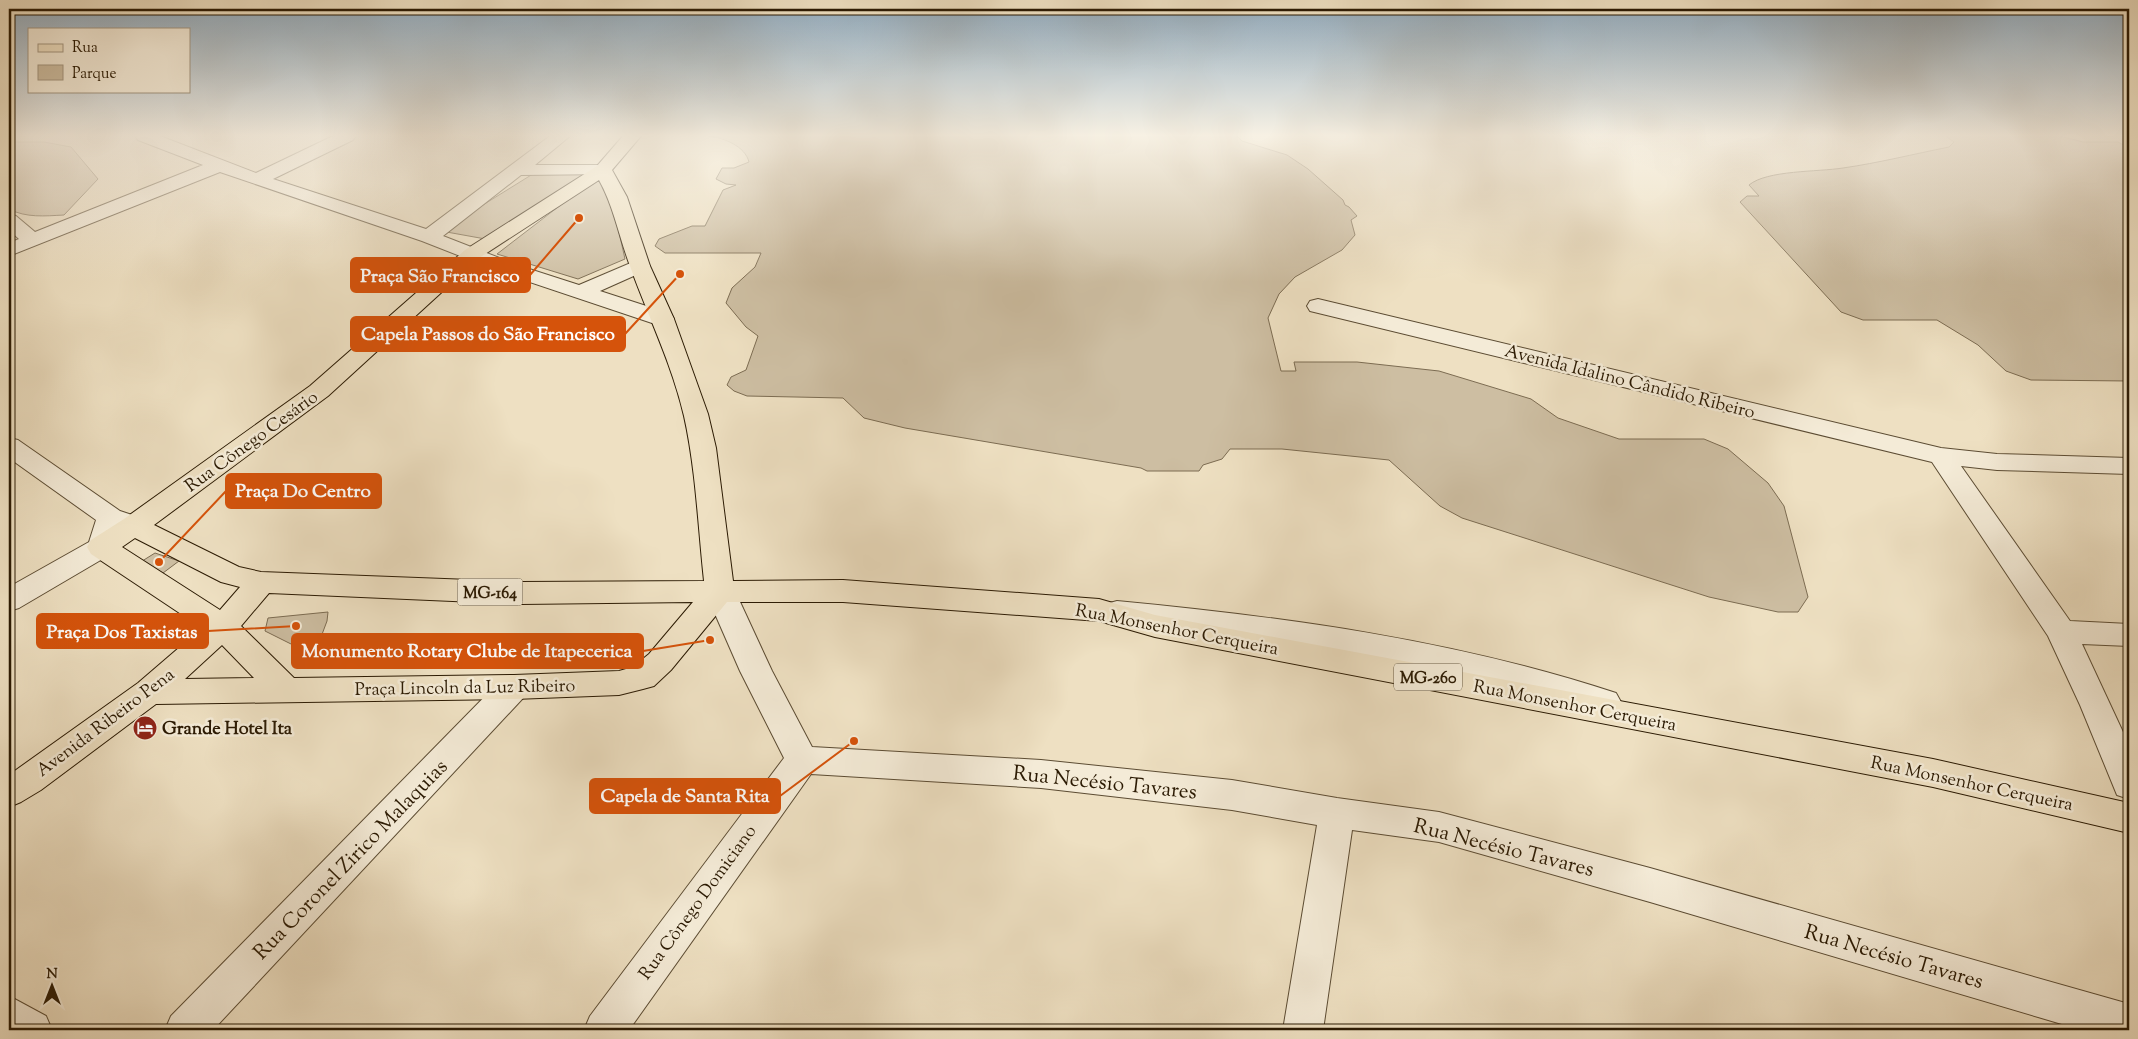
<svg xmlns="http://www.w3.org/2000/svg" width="2138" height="1039" viewBox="0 0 2138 1039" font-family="'Sorts Mill Goudy',serif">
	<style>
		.green { fill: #cdbea2; stroke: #7c6c52 }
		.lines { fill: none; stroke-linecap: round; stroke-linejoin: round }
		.minor-casing { stroke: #5c4c33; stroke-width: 2 }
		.major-casing { stroke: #2b1a03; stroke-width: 2 }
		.minor { fill: #f4ebd7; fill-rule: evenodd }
		.major { fill: #eee0c2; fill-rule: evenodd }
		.labels { text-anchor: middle; stroke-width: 5; stroke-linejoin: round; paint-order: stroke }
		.shield { fill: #f4ebd7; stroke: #675943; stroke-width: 1 }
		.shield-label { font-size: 16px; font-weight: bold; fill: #2b1a03 }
		.street-label { font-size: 18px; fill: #2b1a03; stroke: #f4ebd7 }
		.poi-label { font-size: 18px; font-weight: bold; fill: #2b1a03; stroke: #f4ebd7; text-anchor: start }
		.near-street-label { font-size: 21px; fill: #2b1a03; stroke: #f4ebd7 }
		.leader { fill: none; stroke: #d5530b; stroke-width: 2 }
		.callout-dot { fill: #d5530b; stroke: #f4ebd7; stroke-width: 2 }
		.callout { fill: #d5530b; stroke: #d5530b; stroke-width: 2 }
		.callout-label { font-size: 19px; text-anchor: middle; font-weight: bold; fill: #fff }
	</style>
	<rect width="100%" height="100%" fill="#eee0c2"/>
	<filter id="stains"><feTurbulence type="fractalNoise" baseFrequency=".004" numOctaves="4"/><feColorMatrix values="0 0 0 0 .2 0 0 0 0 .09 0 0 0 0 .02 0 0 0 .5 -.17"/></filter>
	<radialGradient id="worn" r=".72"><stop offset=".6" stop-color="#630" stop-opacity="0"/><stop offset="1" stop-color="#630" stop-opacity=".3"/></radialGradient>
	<path class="green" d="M709,136H1237L1242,141L1287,155L1308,169L1343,200L1345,205L1349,207L1357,216L1351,220L1355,235L1342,250L1295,277L1279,294L1268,318L1281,371H1296L1294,362H1357L1439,371L1531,399L1558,418L1619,439H1704L1728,449L1768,483L1784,506L1808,597L1798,612H1778L1709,597L1462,518L1440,506L1389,460L1282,449H1230L1222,459L1203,465L1199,471H1147L1141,468L905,428L864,418L843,398L747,396L734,391L727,385L731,377L746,370L758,336L746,327L726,303L732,288L755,267L761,253H665L655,246L659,239L692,226H705L723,190L736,185L726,184L716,179L722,168H734L749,162C745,146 724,138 709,136Z
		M1946,136H2060L2083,142H2118L2129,148V381L2031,380L2006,371L1978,345L1937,320H1863L1841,312L1740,202L1747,196H1759L1749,185C1767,170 1818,172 1843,168C1878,163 1914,154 1949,147L1954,142Z
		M9,142H44L71,147L98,179L64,215C45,216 26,218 9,209Z
		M536,172L596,173L491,240L441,231Z
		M597,177L608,183L625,259L578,279L497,254Z
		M155,553L179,561L163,573L139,563Z
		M328,612L327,621L321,637L291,644L265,631L268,618Z"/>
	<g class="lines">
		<defs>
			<path id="minor" d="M135,136H160L256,173L333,136H356L353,140L273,179L426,229L550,136H570L535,165H603L609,166L612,170L609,174L521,175L443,236L520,266L579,285L633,262L640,260L647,262L650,266L647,270L600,291L671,314L674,319L671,324L663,326L655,324L506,274L422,241L220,172L9,256V243L19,239L9,230V214L16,216L35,232L203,165L138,140Z
				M1318,299L1941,448L1997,454L2129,458V474L1997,470L1961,466L2070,621L2129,624V646L2082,644L2129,745V799L2117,795L2080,705L2048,636L1932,462L1310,311L1307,306L1310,301Z
				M9,438L18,440L120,511L144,519L148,526L144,533L134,535L120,531L111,554L19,608L9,611V587L89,542L96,520L9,458Z
				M720,580L730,584L735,591L772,671L812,747L1041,760L1232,780L1337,798L1439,812L1650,868L2129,1004V1030H2082L1650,902L1439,842L1352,830L1323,1030H1283L1317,825L1232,810L1041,788L811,774L629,1030H584L590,1016L784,758L740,671L705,591L710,584Z
				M1117,601C1286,617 1455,640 1616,693L1621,702L1616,711L1605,715C1574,705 1542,694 1510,686C1381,654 1249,636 1117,623L1106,620L1102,612L1106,604Z
				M514,675L525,678L530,687L525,696L213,1030H165L171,1016L503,678Z
				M9,996L46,1016L52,1030H9Z"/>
			<path id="major" d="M623,136H641L612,170L627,197L650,266L674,319L708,414L716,448L733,581L843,580L1099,599L1155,615L1933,759L2129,803V833L1933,787L1155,637L1099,621L843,602H727L671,670L654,686L643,689L619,695L514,699L156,704L41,790L21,802L9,807V775L138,683L202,628L91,554L87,547L91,540L124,519L310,386L465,250L597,166ZM599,180C614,207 619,237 630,266C648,316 672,364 684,416C696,470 698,526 704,581L521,582L261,572L239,567L154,525L328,396L479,258ZM135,538L221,582L240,587L220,610L122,547ZM269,593L521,604L693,602L649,654L633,667L619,671L514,675L294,678L241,626ZM222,645L254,678L185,679Z"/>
		</defs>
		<use href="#minor" class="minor-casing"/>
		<use href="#major" class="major-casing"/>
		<use href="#minor" class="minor"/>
		<use href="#major" class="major"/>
	</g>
	<linearGradient id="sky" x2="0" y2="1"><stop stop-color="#90abbf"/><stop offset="0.48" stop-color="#f7f1e4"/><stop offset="1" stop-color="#f7f1e4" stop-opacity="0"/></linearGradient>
	<rect width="2138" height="282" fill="url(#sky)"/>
	<defs>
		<symbol id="hotel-disc" viewBox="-11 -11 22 22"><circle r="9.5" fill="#8f2418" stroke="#f4ebd7"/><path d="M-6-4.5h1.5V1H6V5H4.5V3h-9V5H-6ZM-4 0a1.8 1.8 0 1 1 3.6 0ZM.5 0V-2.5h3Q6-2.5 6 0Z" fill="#fff"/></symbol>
	</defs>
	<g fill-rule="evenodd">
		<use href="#hotel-disc" x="131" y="714" width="28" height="28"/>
	</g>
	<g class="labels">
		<g class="shield">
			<rect x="457.5" y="578.5" width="65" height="27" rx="4"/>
			<rect x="1394" y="663.5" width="68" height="27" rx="4"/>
		</g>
		<g class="shield-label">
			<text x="490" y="598">MG-164</text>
			<text x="1428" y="683">MG-260</text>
		</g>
		<g class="street-label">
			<text transform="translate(1630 381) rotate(14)" y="6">Avenida Idalino Cândido Ribeiro</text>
			<text transform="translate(251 441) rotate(-36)" y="6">Rua Cônego Cesário</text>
			<text transform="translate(1177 629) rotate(11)" y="6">Rua Monsenhor Cerqueira</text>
			<text transform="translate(465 687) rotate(-1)" y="6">Praça Lincoln da Luz Ribeiro</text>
			<text transform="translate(1575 705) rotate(11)" y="6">Rua Monsenhor Cerqueira</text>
			<text transform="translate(105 722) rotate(-37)" y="6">Avenida Ribeiro Pena</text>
			<text transform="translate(1972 783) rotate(12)" y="6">Rua Monsenhor Cerqueira</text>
			<text transform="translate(697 902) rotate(-54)" y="6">Rua Cônego Domiciano</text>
		</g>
		<g class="poi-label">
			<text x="162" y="734">Grande Hotel Ita</text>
		</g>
		<g class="near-street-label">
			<text transform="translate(1105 782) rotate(6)" y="7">Rua Necésio Tavares</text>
			<text transform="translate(1504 847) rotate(14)" y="7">Rua Necésio Tavares</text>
			<text transform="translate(350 859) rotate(-46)" y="7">Rua Coronel Zirico Malaquias</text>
			<text transform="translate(1894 956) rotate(16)" y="7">Rua Necésio Tavares</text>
		</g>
	</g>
	<path class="leader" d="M579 218L530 275M680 274L625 334M159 562L226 491M296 626L208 631M710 640L643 651M854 741L780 796"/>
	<g class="callout-dot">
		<circle cx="579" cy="218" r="5"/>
		<circle cx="680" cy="274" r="5"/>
		<circle cx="159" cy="562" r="5"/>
		<circle cx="296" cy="626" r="5"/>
		<circle cx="710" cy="640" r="5"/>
		<circle cx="854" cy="741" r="5"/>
	</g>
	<g class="callout">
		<rect x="351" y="258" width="179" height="34" rx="5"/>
		<rect x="351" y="317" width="274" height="34" rx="5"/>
		<rect x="226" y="474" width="155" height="34" rx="5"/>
		<rect x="37" y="614" width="171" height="34" rx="5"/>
		<rect x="292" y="634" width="351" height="34" rx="5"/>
		<rect x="590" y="779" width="190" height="34" rx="5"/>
	</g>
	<g class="callout-label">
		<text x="440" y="282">Praça São Francisco</text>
		<text x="488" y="340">Capela Passos do São Francisco</text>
		<text x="303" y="497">Praça Do Centro</text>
		<text x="122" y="638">Praça Dos Taxistas</text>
		<text x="467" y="657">Monumento Rotary Clube de Itapecerica</text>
		<text x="685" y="802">Capela de Santa Rita</text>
	</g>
	<rect width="2138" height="1039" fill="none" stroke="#eee0c2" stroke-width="30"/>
	<rect x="10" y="10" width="2118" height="1019" fill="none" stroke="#2b1a03" stroke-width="2.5"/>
	<rect x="15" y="15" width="2108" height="1009" fill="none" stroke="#2b1a03"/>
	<rect x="28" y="28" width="162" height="65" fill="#f4ebd7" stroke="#a49782"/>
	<rect x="38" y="44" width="25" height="8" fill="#eee0c2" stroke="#a49782"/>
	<text x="72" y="52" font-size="15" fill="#2b1a03">Rua</text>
	<rect x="38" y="65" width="25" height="15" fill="#cdbea2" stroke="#a49782"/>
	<text x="72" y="78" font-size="15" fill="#2b1a03">Parque</text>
	<g transform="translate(52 986)" stroke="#f4ebd7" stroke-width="4" paint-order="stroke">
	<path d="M0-4L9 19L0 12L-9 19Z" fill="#2b1a03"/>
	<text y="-8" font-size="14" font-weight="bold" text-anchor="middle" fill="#2b1a03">N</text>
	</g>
	<rect width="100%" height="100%" filter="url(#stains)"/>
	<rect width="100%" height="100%" fill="url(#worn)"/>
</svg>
